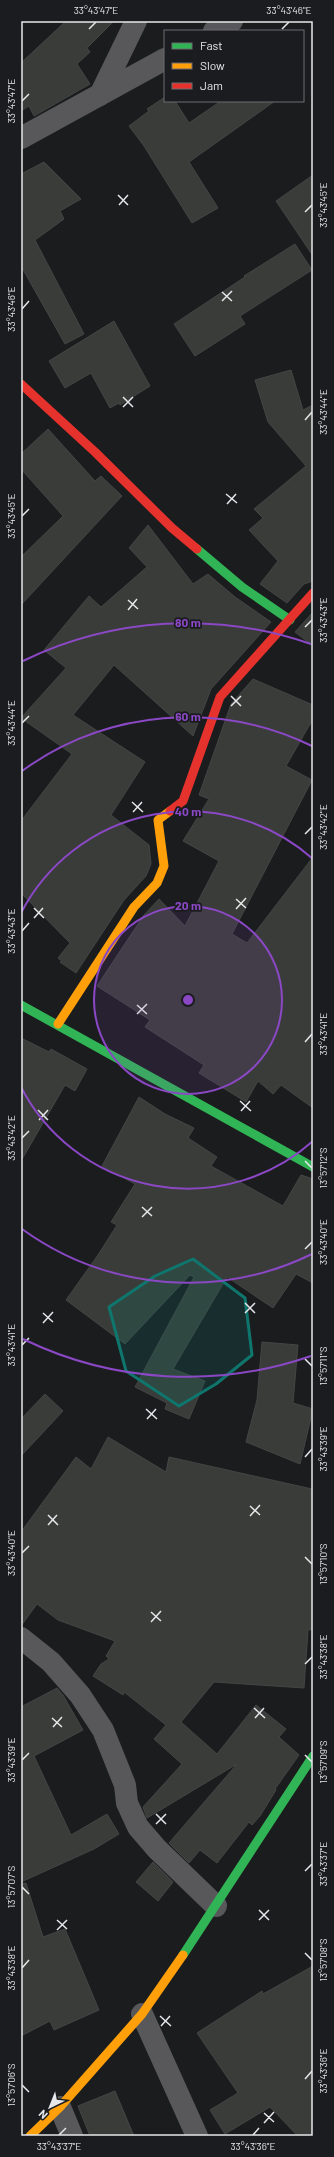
<svg xmlns="http://www.w3.org/2000/svg" width="334" height="2157" viewBox="0 0 334 2157" font-family="Barlow,sans-serif">
	<style>
		.building { fill: #393c38; stroke: #444545 }
		.lines { fill: none; stroke-linecap: round; stroke-linejoin: round }
		.street { stroke: #58585a; stroke-width: 22 }
		.fast { stroke: #30b455; stroke-width: 9 }
		.slow { stroke: #ff9f0a; stroke-width: 9 }
		.jam { stroke: #e5322d; stroke-width: 9 }
		.marked { fill: #0f766e; fill-opacity: 0.2; stroke: #0f766e; stroke-width: 3; stroke-linejoin: round }
		.ticks { fill: none; stroke: #e6e7ea; stroke-width: 1.5 }
		.ring { fill: none; stroke: #8b48c5; stroke-width: 2 }
		.centre { fill: #8b48c5; stroke: #1a1c1f; stroke-width: 2 }
		.ring-label { font-size: 12px; text-anchor: middle; font-weight: bold; fill: #8b48c5; stroke: #1a1c1f; stroke-width: 3.5; stroke-linejoin: round; paint-order: stroke }
		.neatline { fill: none; stroke: #e6e7ea; stroke-width: 1.5 }
		.ticks-label { font-size: 10px; text-anchor: middle; fill: #e6e7ea }
	</style>
	<rect width="100%" height="100%" fill="#1b1c1e"/>
	<path class="building" d="M66,21H114L87,48L90,52L77,64L90,84L34,116L29,106L21,111V63Z
		M165,97V101H175L189,123L221,101H275L189,162L218,208L192,223L144,146L129,126L149,111L147,109Z
		M44,162L81,199L60,211L64,219L35,240L84,334L65,344L21,266V174Z
		M313,175V256L276,201Z
		M295,244L312,270L240,316L245,324L195,356L174,324L245,277L244,276Z
		M114,321L150,386L120,405L119,403L110,408L91,373L65,388L49,361Z
		M291,370L303,410L313,405V581L304,584L287,603L260,584L278,561L249,530L263,518L254,509L306,466L268,422L255,380Z
		M48,429L95,481L101,476L122,496L21,605V557L63,516L21,469V454Z
		M148,525L193,584L208,574L235,597L271,622L211,689L193,736L114,665L73,715L145,762L111,815L149,845L151,864L146,876L124,900L76,973L60,962L62,961L58,958L70,943L21,893V821L72,754L21,718L66,668L44,650L89,596L101,607L147,567L129,548Z
		M313,612V646L295,632Z
		M253,679L313,705V719L286,766L312,780L232,934L247,943L313,857V1108L281,1085L273,1094L258,1081L246,1102L199,1073L204,1065L145,1027L150,1020L97,986L144,915L159,899L185,926L219,861L183,841L209,799L199,795L231,704Z
		M21,1038L49,1052L51,1049L87,1069L75,1091L65,1085L21,1161Z
		M139,1097L165,1114L194,1128L188,1138L217,1157L211,1166L283,1206L301,1175L313,1179V1283L296,1274L273,1308L227,1277L173,1369L205,1381L189,1419L165,1409L167,1403L135,1387L194,1277L190,1275L125,1344L66,1300L98,1255L117,1225L111,1222L135,1184L102,1166Z
		M262,1342L298,1345L293,1403L313,1409L300,1464L246,1442L257,1400Z
		M45,1394L63,1411L21,1456V1419Z
		M108,1437L166,1472L169,1457L312,1489L313,1629L308,1630L304,1688L214,1682L181,1722L217,1754L256,1705L286,1729L279,1737L299,1755L275,1789L276,1790L260,1816L252,1825L249,1822L217,1863L200,1850L189,1863L169,1843L237,1764L147,1818L143,1807L182,1764L154,1739L166,1725L124,1692L123,1695L93,1676L101,1664L109,1659L106,1656L115,1641L58,1620L37,1604L21,1626V1532L76,1457L91,1469Z
		M57,1688L63,1695L83,1730L34,1756L71,1835L107,1814L119,1834L94,1849L21,1882V1707Z
		M153,1862L173,1882L158,1901L136,1882Z
		M26,1883L43,1937L65,1929L99,2010L54,2030L50,2021L21,2036V1884Z
		M313,1966V2136H298L270,2107L225,2134L210,2110L238,2093L197,2033L262,1991L263,1994Z
		M115,2091L134,2136H90L78,2106Z"/>
	<g class="lines">
		<path class="street" d="M214,31L232,21
			M100,95L136,21
			M21,138L165,59
			M21,1638L51,1662L80,1695L103,1730L125,1785L127,1803L138,1827L157,1849L216,1906
			M142,2014L197,2136
			M60,2107L72,2136"/>
		<path class="fast" d="M197,549L242,587L290,620
			M21,1005L313,1167
			M183,1955L313,1756"/>
		<path class="slow" d="M58,1024L134,907L157,883L164,866L158,820L170,811
			M30,2136L60,2107L142,2014L183,1955"/>
		<path class="jam" d="M21,384L95,452L172,528L197,549
			M170,811L183,801L220,697L313,593"/>
	</g>
	<path class="marked" d="M193,1259L245,1298L252,1355L216,1384L179,1406L126,1371L109,1307L155,1276Z"/>
	<path class="ticks" d="M89,29L96,22M282,29L289,22M22,101L29,94M118,195L128,205M119,205L128,195M305,212L312,205M222,292L232,301M222,301L232,291M22,309L29,301M123,397L133,407M123,407L133,397M305,420L312,412M226,494L237,503M227,504L236,494M22,516L29,509M128,600L138,609M128,610L137,599M305,627L312,620M231,696L241,706M231,706L241,696M22,723L29,716M132,802L143,812M133,812L142,802M305,834L312,827M236,899L246,908M34,908L44,918M236,909L246,898M34,918L43,908M22,931L29,923M137,1005L147,1014M137,1014L147,1004M305,1042L312,1034M240,1101L251,1111M38,1110L48,1120M241,1111L250,1101M39,1120L48,1110M22,1138L29,1131M305,1161L312,1168M142,1207L152,1216M142,1217L152,1207M305,1249L312,1242M245,1303L255,1313M43,1313L53,1322M245,1313L255,1303M43,1323L53,1312M22,1345L29,1338M305,1359L312,1366M146,1409L157,1419M147,1419L156,1409M305,1457L312,1449M250,1506L260,1515M48,1515L58,1525M250,1516L260,1505M48,1525L57,1515M22,1553L29,1546M305,1557L312,1564M151,1612L161,1621M151,1622L161,1611M305,1664L312,1657M254,1708L265,1718M52,1718L62,1727M255,1718L264,1708M53,1727L62,1717M305,1755L312,1762M22,1760L29,1753M156,1814L166,1824M156,1824L166,1814M305,1871L312,1864M22,1887L29,1894M259,1910L269,1920M57,1920L67,1929M259,1920L269,1910M57,1930L67,1920M305,1953L312,1960M22,1968L29,1960M160,2016L171,2026M161,2026L170,2016M305,2079L312,2071M22,2085L29,2092M264,2113L274,2122M264,2123L274,2112M59,2135L66,2128M253,2135L259,2128"/>
	<circle cx="188" cy="1000" r="94" fill="#8b48c5" fill-opacity=".12"/>
	<g class="ring">
		<circle cx="188" cy="1000" r="94"/>
		<path d="M313 1141A188 188 0 0 1 21 1087M21 913A188 188 0 0 1 313 859"/>
		<path d="M312 1254A283 283 0 0 1 22 1229M22 771A283 283 0 0 1 312 746"/>
		<path d="M311 1356A377 377 0 0 1 23 1339M23 661A377 377 0 0 1 311 644"/>
	</g>
	<circle cx="188" cy="1000" r="6" class="centre"/>
	<g class="ring-label">
		<text x="188" y="627">80 m</text>
		<text x="188" y="721">60 m</text>
		<text x="188" y="816">40 m</text>
		<text x="188" y="910">20 m</text>
	</g>
	<rect width="334" height="2157" fill="none" stroke="#1a1c1f" stroke-width="44"/>
	<rect x="164" y="30" width="140" height="72" fill="#1a1c1f" stroke="#6c6d70"/>
	<rect x="172" y="43" width="20" height="6" fill="#30b455" stroke="#6c6d70"/>
	<text x="200" y="50" font-size="12" fill="#e6e7ea">Fast</text>
	<rect x="172" y="63" width="20" height="6" fill="#ff9f0a" stroke="#6c6d70"/>
	<text x="200" y="70" font-size="12" fill="#e6e7ea">Slow</text>
	<rect x="172" y="83" width="20" height="6" fill="#e5322d" stroke="#6c6d70"/>
	<text x="200" y="90" font-size="12" fill="#e6e7ea">Jam</text>
	<g transform="translate(50 2107) rotate(223)" stroke="#1a1c1f" stroke-width="3" paint-order="stroke">
	<path d="M0-3L7 15L0 10L-7 15Z" fill="#e6e7ea"/>
	<text y="-6" font-size="11" font-weight="bold" text-anchor="middle" fill="#e6e7ea">N</text>
	</g>
	<rect x="22" y="22" width="290" height="2113" class="neatline"/>
	<g class="ticks-label">
		<text x="96" y="14">33°43'47"E</text>
		<text x="289" y="14">33°43'46"E</text>
		<text transform="translate(11 101) rotate(-90)" y="4">33°43'47"E</text>
		<text transform="translate(323 205) rotate(-90)" y="4">33°43'45"E</text>
		<text transform="translate(11 309) rotate(-90)" y="4">33°43'46"E</text>
		<text transform="translate(323 412) rotate(-90)" y="4">33°43'44"E</text>
		<text transform="translate(11 516) rotate(-90)" y="4">33°43'45"E</text>
		<text transform="translate(323 620) rotate(-90)" y="4">33°43'43"E</text>
		<text transform="translate(11 723) rotate(-90)" y="4">33°43'44"E</text>
		<text transform="translate(323 827) rotate(-90)" y="4">33°43'42"E</text>
		<text transform="translate(11 931) rotate(-90)" y="4">33°43'43"E</text>
		<text transform="translate(323 1034) rotate(-90)" y="4">33°43'41"E</text>
		<text transform="translate(11 1138) rotate(-90)" y="4">33°43'42"E</text>
		<text transform="translate(323 1168) rotate(-90)" y="4">13°57'12"S</text>
		<text transform="translate(323 1242) rotate(-90)" y="4">33°43'40"E</text>
		<text transform="translate(11 1345) rotate(-90)" y="4">33°43'41"E</text>
		<text transform="translate(323 1366) rotate(-90)" y="4">13°57'11"S</text>
		<text transform="translate(323 1449) rotate(-90)" y="4">33°43'39"E</text>
		<text transform="translate(11 1553) rotate(-90)" y="4">33°43'40"E</text>
		<text transform="translate(323 1564) rotate(-90)" y="4">13°57'10"S</text>
		<text transform="translate(323 1657) rotate(-90)" y="4">33°43'38"E</text>
		<text transform="translate(11 1760) rotate(-90)" y="4">33°43'39"E</text>
		<text transform="translate(323 1762) rotate(-90)" y="4">13°57'09"S</text>
		<text transform="translate(323 1864) rotate(-90)" y="4">33°43'37"E</text>
		<text transform="translate(11 1887) rotate(-90)" y="4">13°57'07"S</text>
		<text transform="translate(323 1960) rotate(-90)" y="4">13°57'08"S</text>
		<text transform="translate(11 1968) rotate(-90)" y="4">33°43'38"E</text>
		<text transform="translate(323 2071) rotate(-90)" y="4">33°43'36"E</text>
		<text transform="translate(11 2085) rotate(-90)" y="4">13°57'06"S</text>
		<text x="59" y="2150">33°43'37"E</text>
		<text x="253" y="2150">33°43'36"E</text>
	</g>
</svg>
